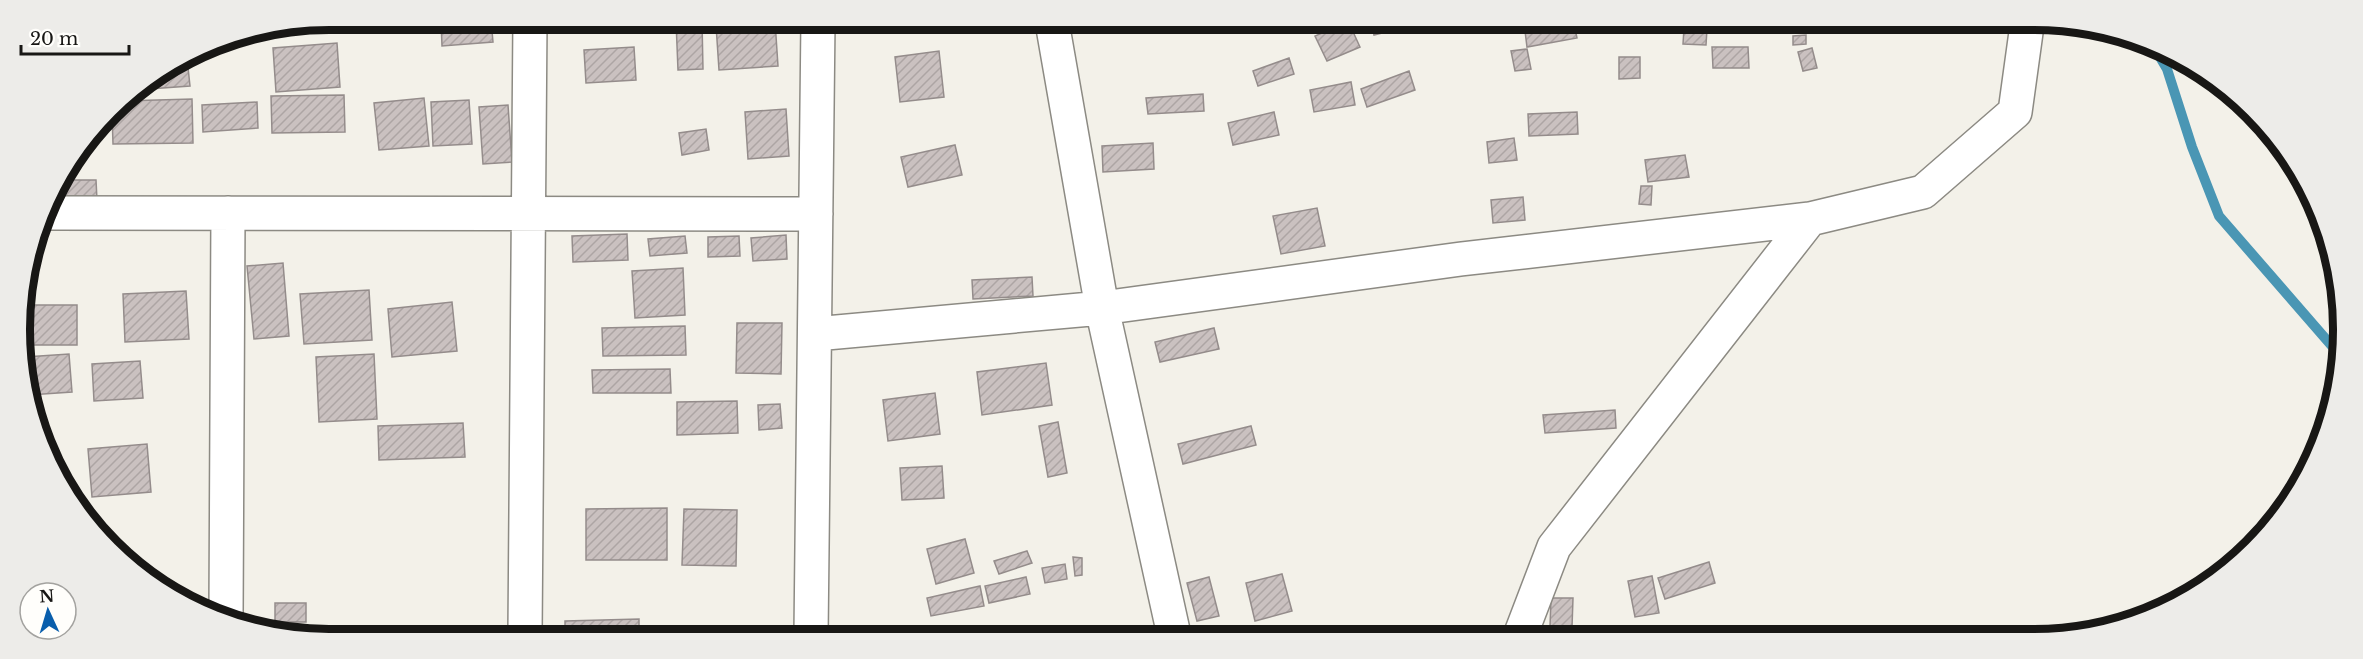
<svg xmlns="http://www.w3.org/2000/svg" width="2363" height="659" viewBox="0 0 2363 659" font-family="'Libre Baskerville',serif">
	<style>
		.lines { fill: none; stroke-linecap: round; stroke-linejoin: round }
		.stream { stroke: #4a96b4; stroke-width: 10 }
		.building { fill: url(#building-hatch); stroke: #948c8b; stroke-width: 1.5 }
		.minor-casing { stroke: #8c8a83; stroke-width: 36 }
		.minor { stroke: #fff; stroke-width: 33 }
		.rim { fill: none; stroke: #181715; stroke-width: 8 }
	</style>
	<defs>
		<pattern id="building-hatch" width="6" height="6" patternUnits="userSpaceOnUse" patternTransform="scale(1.5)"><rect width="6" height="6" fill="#cac1c0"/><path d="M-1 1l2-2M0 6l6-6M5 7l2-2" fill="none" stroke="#ada5a4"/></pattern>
	</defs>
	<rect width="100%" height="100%" fill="#f3f1e9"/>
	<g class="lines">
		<path class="stream" d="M2157,52L2167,69L2192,147L2219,216L2338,353"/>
	</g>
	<path class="building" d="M441,20H491L493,42L442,46Z
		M676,21H702L703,69L678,70Z
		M775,21L778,66L719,70L716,25Z
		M1065,22H1117L1066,25Z
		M1344,23H1349L1360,47L1327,61L1315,36Z
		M1371,23H1409L1410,26L1374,35Z
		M1524,23L1574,24L1577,38L1527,47Z
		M1684,28L1707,29L1706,45L1683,44Z
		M1806,35V44L1793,45V36Z
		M337,43L340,87L276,92L273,48Z
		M634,47L636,80L586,83L584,50Z
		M1712,47H1748L1749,68H1713Z
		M1812,48L1817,68L1803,71L1798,52Z
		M1527,49L1531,69L1515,71L1511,51Z
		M939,51L944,97L900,102L895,57Z
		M1619,57H1640V78L1619,79Z
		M187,58L190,86L135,90Z
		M1289,58L1294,74L1258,86L1253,71Z
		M1409,71L1415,90L1367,107L1361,89Z
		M1351,82L1355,105L1314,112L1310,90Z
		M1203,94L1204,111L1148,114L1146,98Z
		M344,95L345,132L272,133L271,96Z
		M424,98L429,146L379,150L374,103Z
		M192,99L193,143L113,144L112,113L122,101Z
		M469,100L472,144L433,146L431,102Z
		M257,102L258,128L203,132L202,105Z
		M508,105L512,162L483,164L479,107Z
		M786,109L789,156L748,159L745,112Z
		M1274,112L1279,135L1233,145L1228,123Z
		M1577,112L1578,134L1529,136L1528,114Z
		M706,129L709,150L682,155L679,133Z
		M1514,138L1517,160L1489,163L1487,142Z
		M1153,143L1154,169L1103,172L1102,146Z
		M955,145L962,175L908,187L901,157Z
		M1685,155L1689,177L1648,182L1645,160Z
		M61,180H96L97,200H50L52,192Z
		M1641,186H1652L1651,205L1639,204Z
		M1523,197L1525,220L1493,223L1491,200Z
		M1317,208L1325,246L1281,254L1273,216Z
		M627,234L628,260L573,262L572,236Z
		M786,235L787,259L753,261L751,238Z
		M685,236L687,253L650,256L648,239Z
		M739,236L740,256L708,257V237Z
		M283,263L289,336L254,339L247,266Z
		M683,268L685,315L635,318L632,271Z
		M1032,277L1033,296L973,299L972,280Z
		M369,290L372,340L304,344L300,294Z
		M186,291L189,339L125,342L123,294Z
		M452,302L457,351L392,357L388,309Z
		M26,305H77V345H26Z
		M737,323H782L781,374L736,373Z
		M685,326L686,355L603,356L602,328Z
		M1214,328L1219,349L1160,362L1155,342Z
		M69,354L72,392L29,395L25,357Z
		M374,354L377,419L319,422L316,357Z
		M140,361L143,398L94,401L92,364Z
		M1046,363L1052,405L982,415L977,372Z
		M670,369L671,393H593L592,370Z
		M935,393L940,434L888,441L883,400Z
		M737,401L738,433L677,435V402Z
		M780,404L782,428L759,430L758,405Z
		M1615,410L1616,428L1545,433L1543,415Z
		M1058,422L1067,473L1048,477L1039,426Z
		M463,423L465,457L379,460L378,426Z
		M1251,426L1256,445L1183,464L1178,444Z
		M147,444L151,492L92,497L88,449Z
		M942,466L944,498L902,500L900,468Z
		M667,508V560H586V509Z
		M684,509L737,510L736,566L682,565Z
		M965,539L974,573L936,584L927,549Z
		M1027,551L1032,563L999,574L994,561Z
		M1073,557L1082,558V575L1075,576Z
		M1709,562L1715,583L1665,599L1658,578Z
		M1065,564L1067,579L1045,583L1042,568Z
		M1282,574L1292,611L1255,621L1246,583Z
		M1652,576L1659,613L1635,617L1628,581Z
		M1026,577L1030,594L989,603L985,586Z
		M1209,577L1219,616L1197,621L1187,583Z
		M980,586L984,606L931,616L927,598Z
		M1551,598H1573L1572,628L1550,627Z
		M275,603H306V622H275Z
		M639,619V634H565V621Z
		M364,627L365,634H316Z
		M1784,627L1785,636H1738V635Z
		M272,628H300V634H272Z
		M379,628L445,634H379Z"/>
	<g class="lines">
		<defs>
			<path id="minor" d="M1052,22L1102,308L1174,635
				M46,213L816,214
				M815,334L1102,308L1461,259L1810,219L1923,192L2015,112L2027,25
				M226,616L228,213
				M525,634L530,20
				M811,635L818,21
				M1520,636L1554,547L1810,219"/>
		</defs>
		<use href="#minor" class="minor-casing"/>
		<use href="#minor" class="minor"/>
	</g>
	<path d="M0 0H2363V659H0ZM329 30H2034A299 299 0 0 1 2333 329V330A299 299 0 0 1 2034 629H329A299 299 0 0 1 30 330V329A299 299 0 0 1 329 30Z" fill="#edece9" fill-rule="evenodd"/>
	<path class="rim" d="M329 30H2034A299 299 0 0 1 2333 329V330A299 299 0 0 1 2034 629H329A299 299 0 0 1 30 330V329A299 299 0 0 1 329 30Z"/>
	<g transform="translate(48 611) rotate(356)"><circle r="28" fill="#fffefb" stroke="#a3a29f" stroke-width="1.5"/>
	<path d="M0-4.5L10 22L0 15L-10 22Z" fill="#095eac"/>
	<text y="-9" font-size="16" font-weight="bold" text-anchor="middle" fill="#181715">N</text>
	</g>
	<path d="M21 45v9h108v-9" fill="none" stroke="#181715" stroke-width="3"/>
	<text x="30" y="45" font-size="18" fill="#181715" stroke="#fffefb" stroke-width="4.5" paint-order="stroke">20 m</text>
</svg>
